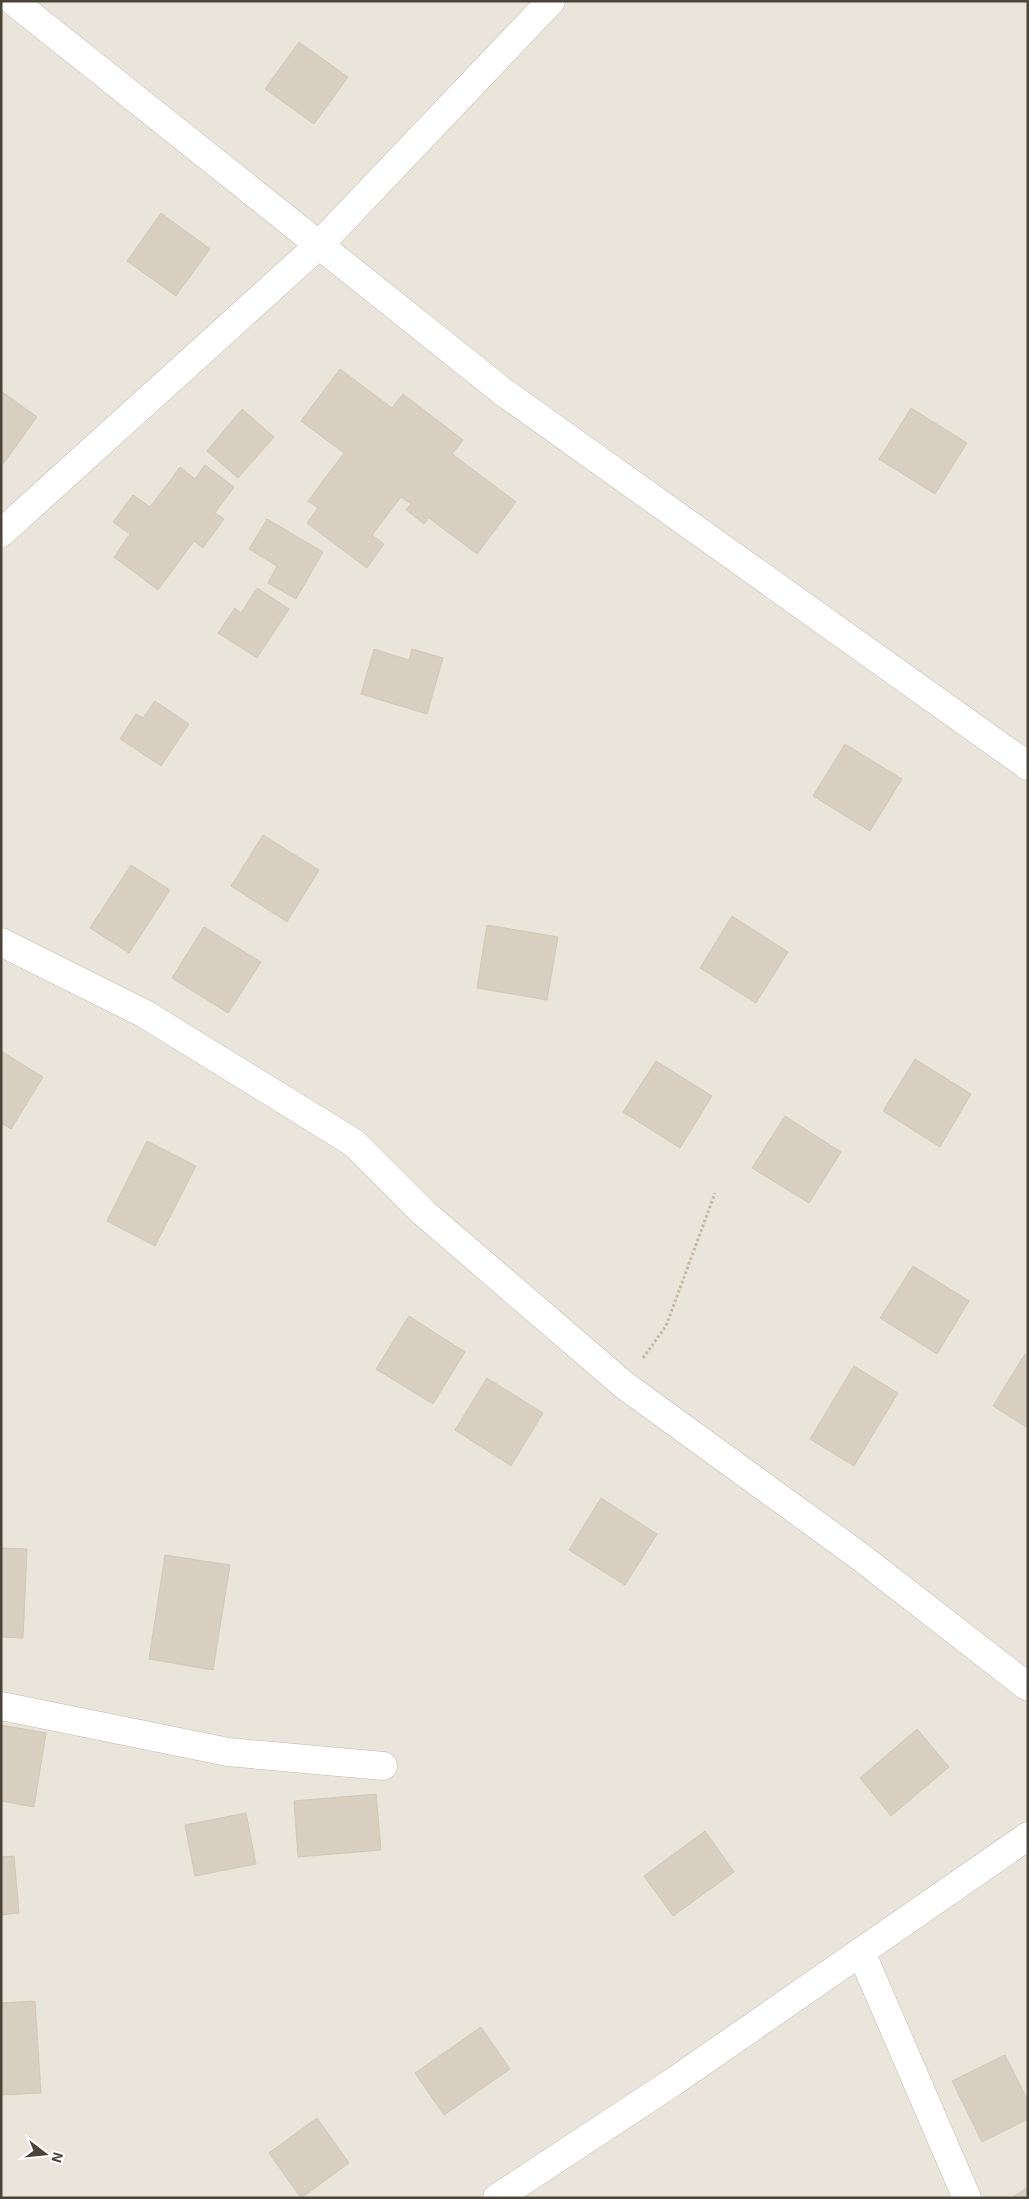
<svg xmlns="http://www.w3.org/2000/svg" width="1029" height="2199" viewBox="0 0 1029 2199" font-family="'Exo 2',sans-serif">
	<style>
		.residential { fill: #eae5da }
		.building { fill: #d8cfc1; stroke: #d3c7b4 }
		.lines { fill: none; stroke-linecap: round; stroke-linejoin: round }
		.minor-casing { stroke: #c2bbae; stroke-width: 29 }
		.path { stroke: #c4b79f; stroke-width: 3; stroke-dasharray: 2.5 2.5; stroke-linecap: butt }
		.minor { stroke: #fff; stroke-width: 28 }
	</style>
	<rect width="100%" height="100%" fill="#f6f3ec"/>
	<path class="residential" d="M1,1H1028V2198H1Z"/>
	<path class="building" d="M299,42L348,77L314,124L265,89Z
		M161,213L210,249L176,296L127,261Z
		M340,369L392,408L403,394L463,440L452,454L516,502L477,554L429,518L424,524L406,510L411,504L401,497L372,535L384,544L367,568L307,523L318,508L308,501L344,453L301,421Z
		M1,391L37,417L3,464L1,463Z
		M911,408L967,443L935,494L879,459Z
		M242,409L274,437L238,478L207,451Z
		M205,465L234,487L215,513L224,519L203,548L194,541L158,590L114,557L130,534L113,522L133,495L150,507L180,467L195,479Z
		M267,519L323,552L296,599L268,583L277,566L249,549Z
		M257,588L289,609L257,658L218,633L235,608L241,613Z
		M374,649L409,660L412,649L443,658L427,714L361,694Z
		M155,701L189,724L161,766L120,739L136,714L143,718Z
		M845,744L902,779L870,831L813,796Z
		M263,835L319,870L287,922L231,886Z
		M131,865L170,890L129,953L90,928Z
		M732,916L788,952L756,1003L700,968Z
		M487,925L558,937L547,1000L477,988Z
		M204,927L261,962L228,1013L172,978Z
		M1,1051L43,1077L11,1129L1,1123Z
		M915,1059L971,1094L940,1147L883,1111Z
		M656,1061L712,1096L680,1148L623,1112Z
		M785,1116L841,1152L809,1203L752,1168Z
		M147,1141L196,1166L155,1246L107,1221Z
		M913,1266L969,1301L937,1354L880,1318Z
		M409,1316L465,1352L433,1404L376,1369Z
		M1025,1354L1028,1356V1428L993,1406Z
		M854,1366L898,1393L854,1466L810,1439Z
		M487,1378L543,1413L511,1466L455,1430Z
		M601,1498L657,1534L625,1585L569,1550Z
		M1,1548L27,1549L23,1638L1,1637Z
		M165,1555L230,1565L213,1670L149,1659Z
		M1,1725L46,1733L34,1807L1,1801Z
		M917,1729L949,1767L891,1816L860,1778Z
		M376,1794L381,1850L298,1857L294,1801Z
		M246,1813L256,1864L195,1876L185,1825Z
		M705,1831L734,1872L673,1916L644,1876Z
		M14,1856L19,1913L1,1915V1857Z
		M35,2001L41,2093L1,2095V2003Z
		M481,2027L510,2069L444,2115L415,2073Z
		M1005,2055L1028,2101V2119L982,2142L952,2081Z
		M317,2118L349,2163L301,2198L269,2153Z
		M1028,2187V2198H1014L1013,2197Z"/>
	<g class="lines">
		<defs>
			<path id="minor" d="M13,1L506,394L1028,766
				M1,533L319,245L551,1
				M1,942L145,1014L354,1143L424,1213L624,1385L858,1555L1028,1687
				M1,1706L228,1752L383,1766
				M861,1952L967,2198
				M497,2198L673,2082L1028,1836"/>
		</defs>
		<use href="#minor" class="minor-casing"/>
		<path class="path" d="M643,1358L666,1326L715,1193"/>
		<use href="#minor" class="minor"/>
	</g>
	<rect width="1029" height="2199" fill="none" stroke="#4b4439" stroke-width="5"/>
	<g transform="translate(45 2154) rotate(106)" stroke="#ffffff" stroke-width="4" paint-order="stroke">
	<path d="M0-4L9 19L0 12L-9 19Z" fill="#4b4439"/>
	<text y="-8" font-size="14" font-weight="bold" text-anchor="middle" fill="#4b4439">N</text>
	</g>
</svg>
